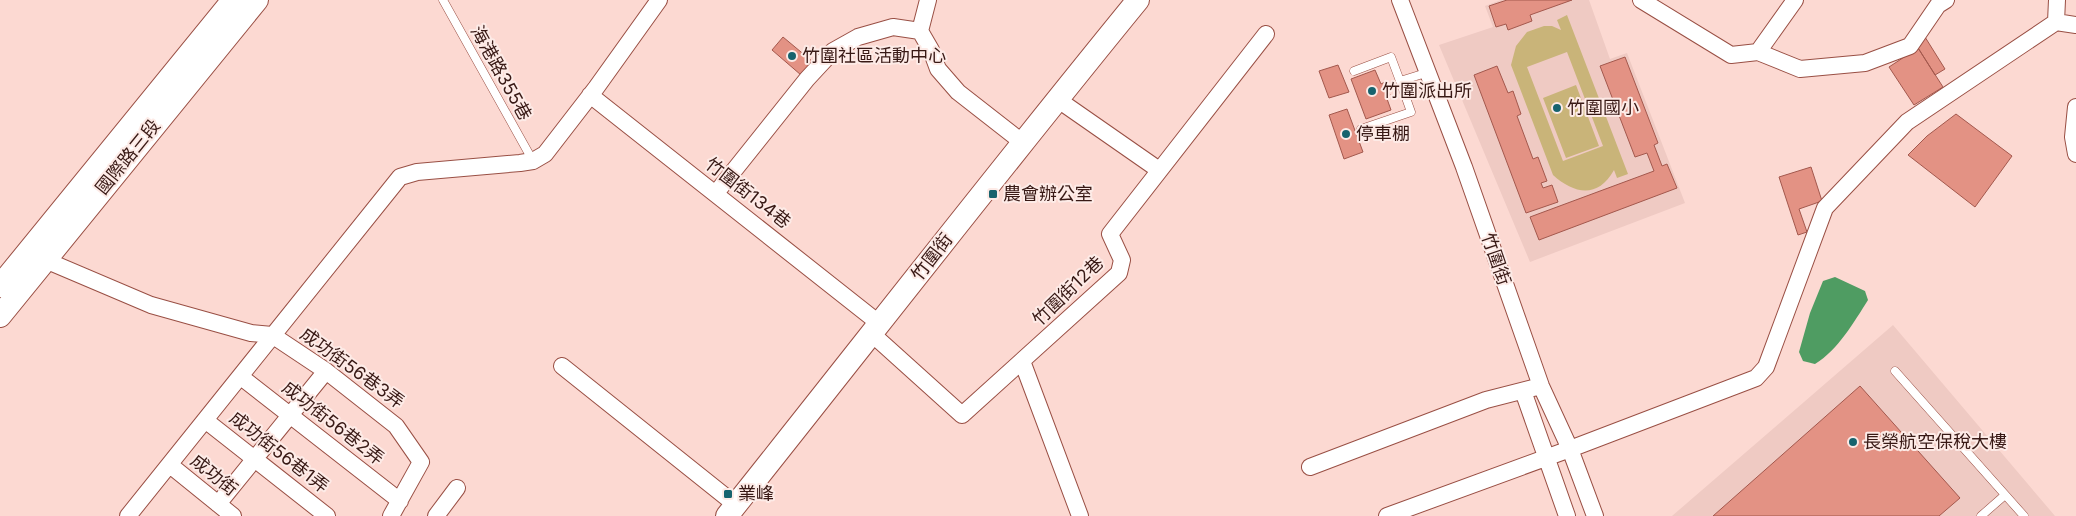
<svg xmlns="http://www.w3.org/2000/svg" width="2076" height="516" viewBox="0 0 2076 516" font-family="Inter,'Noto Sans TC',sans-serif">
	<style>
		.built { fill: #efcac3 }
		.green { fill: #c9b479; fill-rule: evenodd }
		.water { fill: #4f9c62 }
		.building { fill: #e39284; stroke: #a3584d }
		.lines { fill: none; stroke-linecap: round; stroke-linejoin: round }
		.lane-casing { stroke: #994f44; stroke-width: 9 }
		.street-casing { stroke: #994f44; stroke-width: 18 }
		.secondary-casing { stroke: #994f44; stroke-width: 24 }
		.lane { stroke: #fff; stroke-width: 8 }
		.street { stroke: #fff; stroke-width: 16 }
		.secondary { stroke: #fff; stroke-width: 22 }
		.poi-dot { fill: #17636e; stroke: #fdebe7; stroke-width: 2 }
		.labels { text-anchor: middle; stroke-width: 4; stroke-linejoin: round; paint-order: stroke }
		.poi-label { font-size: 18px; fill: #381915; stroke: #fdebe7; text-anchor: start }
		.street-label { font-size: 18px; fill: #381915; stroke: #fdebe7 }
	</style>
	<rect width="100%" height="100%" fill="#fcd9d2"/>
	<path class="built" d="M1501,0H1589L1610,59L1627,53L1685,203L1530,262L1439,45L1493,27L1485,6Z
		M1893,325L2055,516H1672Z"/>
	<path class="green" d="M1567,15L1628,174L1617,178L1614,170C1598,199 1574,194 1553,175L1511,65L1516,46L1527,32L1544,26H1552L1561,30L1557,20ZM1567,52L1603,146L1563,161L1527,67Z
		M1576,85L1599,146L1566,158L1543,98Z"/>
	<path class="water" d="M1835,277L1865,291L1868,300C1854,322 1838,350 1815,364L1803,361L1799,352L1810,313L1823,281Z"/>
	<path class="building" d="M1507,0H1572L1530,15L1532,21L1508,30L1506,24L1496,27L1489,6Z
		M783,37L813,62L801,75L772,50Z
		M1925,37L1945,69L1935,75L1915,43Z
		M1918,48L1943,87L1914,105L1889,67Z
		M1625,57L1658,143L1654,145L1662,166L1667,164L1677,188L1539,240L1530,217L1654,171L1647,153L1635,157L1600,66Z
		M1338,65L1349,92L1329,98L1319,71Z
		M1497,66L1508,93L1513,91L1521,114L1517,116L1533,159L1538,157L1547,181L1541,183L1543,188L1552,185L1558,202L1526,213L1474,75Z
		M1375,70L1381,84L1385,82L1387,88L1390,95L1386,96L1391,110L1366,119L1351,79Z
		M1347,109L1363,152L1344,159L1329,115Z
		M1956,114L2012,156L1975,207L1908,155L1927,136Z
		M1811,167L1822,201L1799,209L1807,232L1798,235L1779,177Z
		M1860,386L1960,498L1939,516H1713Z"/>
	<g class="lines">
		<defs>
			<path id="lane" d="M443,0L533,161
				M1354,71L1391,57L1400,81
				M1361,129L1411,112L1400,81L1429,72
				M1895,371L2024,516
				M1981,516L2005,495"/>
			<path id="street" d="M1400,0L1464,167L1541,386L1570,449L1595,516
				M1641,0L1731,55L1758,52L1795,0
				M2056,22L2057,0
				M920,31L928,0
				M1758,52L1800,69L1865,63L1910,46L1938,5L1946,0
				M590,95L880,324
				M1057,99L1159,170
				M2076,107L2073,137L2076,154
				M716,193L807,79L833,51L858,37L893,27L920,31L931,50L938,69L958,92L1022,142
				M45,260L151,305L251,333L272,335L326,371L396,426L421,462L391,516
				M871,333L962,415L1119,273L1122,260L1110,234L1266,34
				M1022,361L1080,516
				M562,366L736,505
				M241,377L400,501
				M1523,391L1567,516
				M205,420L327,516
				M170,465L233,516
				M1310,467L1486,400L1541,386
				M218,504L326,371
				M128,516L400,177L417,172L520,163L533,161L545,154L596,88L659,0
				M436,516L457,488
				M1387,516L1570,449L1756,378L1766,367L1825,208L1907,122L2056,22L2076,25"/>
			<path id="secondary" d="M0,286L233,0
				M0,316L257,0
				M727,516C864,344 999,170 1138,0"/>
		</defs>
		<use href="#lane" class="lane-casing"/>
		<use href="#street" class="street-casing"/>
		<use href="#secondary" class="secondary-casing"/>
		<use href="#lane" class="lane"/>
		<use href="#street" class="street"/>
		<use href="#secondary" class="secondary"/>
	</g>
	<g class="poi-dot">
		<circle cx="792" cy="56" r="5"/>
		<circle cx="1372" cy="91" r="5"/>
		<circle cx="1557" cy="108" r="5"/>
		<circle cx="1346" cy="134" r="5"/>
		<rect x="988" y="189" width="10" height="10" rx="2.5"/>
		<circle cx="1853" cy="442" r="5"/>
		<rect x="723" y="489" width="10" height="10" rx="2.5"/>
	</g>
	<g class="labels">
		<g class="poi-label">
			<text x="802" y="62">竹圍社區活動中心</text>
			<text x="1382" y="97">竹圍派出所</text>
			<text x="1567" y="114">竹圍國小</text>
			<text x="1356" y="140">停車棚</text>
			<text x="1003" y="200">農會辦公室</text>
			<text x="1863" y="448">長榮航空保稅大樓</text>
			<text x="738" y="500">業峰</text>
		</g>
		<g class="street-label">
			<text transform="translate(501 73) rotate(61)" y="6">海港路355巷</text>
			<text transform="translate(128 157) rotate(-51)" y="6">國際路三段</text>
			<text transform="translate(748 193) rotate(38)" y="6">竹圍街134巷</text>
			<text transform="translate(932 257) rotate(-52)" y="6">竹圍街</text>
			<text transform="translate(1496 259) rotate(71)" y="6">竹圍街</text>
			<text transform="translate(1068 291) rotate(-44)" y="6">竹圍街12巷</text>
			<text transform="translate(352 368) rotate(36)" y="6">成功街56巷3弄</text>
			<text transform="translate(333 423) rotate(38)" y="6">成功街56巷2弄</text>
			<text transform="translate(279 452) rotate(38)" y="6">成功街56巷1弄</text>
			<text transform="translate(214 475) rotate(39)" y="6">成功街</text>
		</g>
	</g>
</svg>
